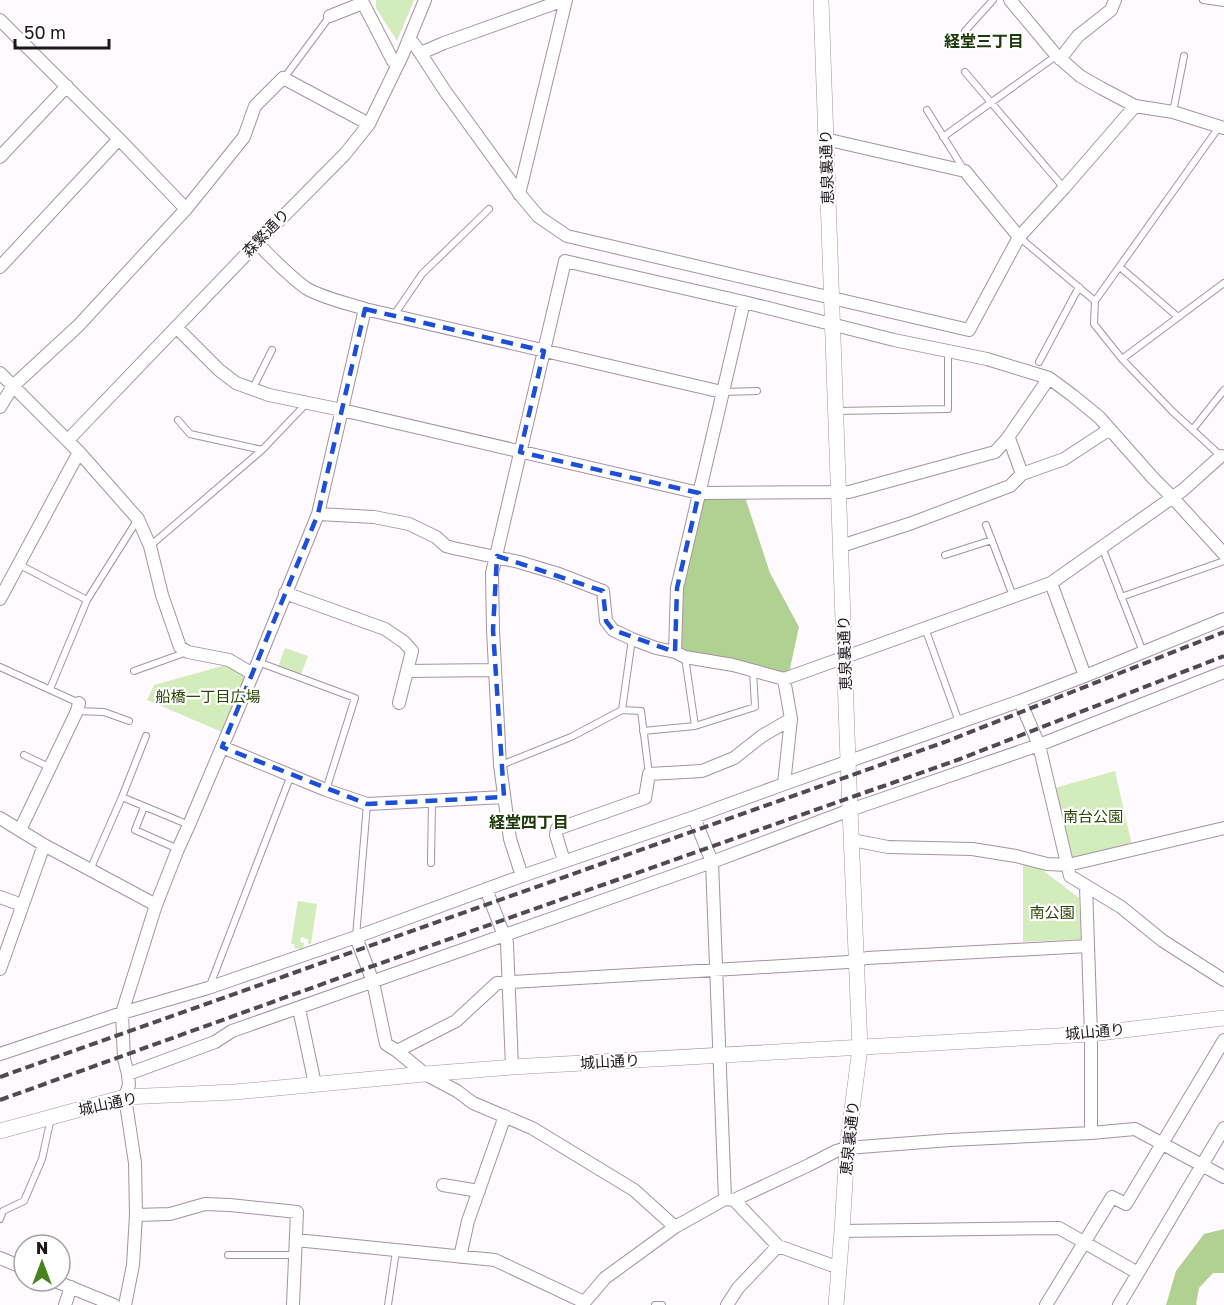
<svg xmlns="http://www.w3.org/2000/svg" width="1224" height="1305" viewBox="0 0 1224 1305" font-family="'Golos Text','Noto Sans JP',sans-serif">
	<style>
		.green { fill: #d2ecbb }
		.forest { fill: #b1d193 }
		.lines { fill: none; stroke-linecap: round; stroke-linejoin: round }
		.service-casing { stroke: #a492a2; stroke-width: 8 }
		.minor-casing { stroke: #a492a2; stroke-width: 14 }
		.tertiary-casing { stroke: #a492a2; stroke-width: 16 }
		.service { stroke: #fff; stroke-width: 6 }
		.minor { stroke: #fff; stroke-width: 12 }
		.tertiary { stroke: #fff; stroke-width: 15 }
		.rail { stroke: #50494f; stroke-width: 4; stroke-dasharray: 9 4.5; stroke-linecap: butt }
		.marked { fill: none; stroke: #1d4ed8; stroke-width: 4.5; stroke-dasharray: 12 8; stroke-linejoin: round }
		.labels { text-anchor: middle; stroke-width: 4.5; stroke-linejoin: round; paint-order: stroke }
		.street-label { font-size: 15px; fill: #1d161c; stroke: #fff }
		.park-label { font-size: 15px; fill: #284300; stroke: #fff }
		.neighbourhood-label { font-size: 16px; font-weight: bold; fill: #1d390a; stroke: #fff }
	</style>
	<rect width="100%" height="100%" fill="#fefafe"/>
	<path class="green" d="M376,0H414L397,41L376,8Z
		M285,648L308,656L301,674L278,667Z
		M226,665L246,677L222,732L147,700L154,685Z
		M1115,771L1132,846L1071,860L1055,788Z
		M1023,862L1040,868L1079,898L1081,939L1023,942Z
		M298,901L317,904L311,944H308V939L301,937L300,942L304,943L303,949L294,948L295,944H291Z"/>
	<path class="forest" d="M745,497L770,573L799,627L789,673L778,674L685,652L679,645L682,582L702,498Z
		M1224,1229V1273H1213L1199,1288L1196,1304L1197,1305H1166L1176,1271L1204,1234Z"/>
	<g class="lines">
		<defs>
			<path id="service" d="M1203,0L1224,3
				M965,31L993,0
				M965,72L1064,188
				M284,78L330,16
				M927,110L964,170
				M1173,112L1184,56
				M943,137L1056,56
				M1019,237L1095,301L1094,324L1122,359L1172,411L1221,456H1223
				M1120,267L1178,317
				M1095,301L1219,127
				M394,315L422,274L489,209
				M1122,359L1224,283
				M1039,362L1079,287
				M253,388L272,350
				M723,392L757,391
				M836,411L948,409V352
				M178,420L190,434L262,450
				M1193,429L1224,390
				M986,525L1013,596
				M150,546L262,450L303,407L304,402
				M1102,547L1143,652
				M945,555L992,540
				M18,564L87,600
				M1121,597L1224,561
				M925,628L959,722
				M685,657L695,726
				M258,662L355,698L326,790
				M0,667L79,703
				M134,671L187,652
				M50,689L87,600L138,519
				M622,710L632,639
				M77,711L104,712L129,721
				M643,731L695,726L755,707L753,670
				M24,755L49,767
				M501,765L571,737L622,710L641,711L649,774
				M122,797L189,825
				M144,807L135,830L178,849
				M431,863L432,801
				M90,870L122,797L146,736
				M356,937L367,804
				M209,988L291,775
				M0,1219L3,1211L24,1201L42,1159L51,1118
				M228,1255H296
				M388,1305L396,1251
				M655,1305H662"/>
			<path id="minor" d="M1010,0L1056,55L1080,76L1101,88L1135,106L1173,112L1224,128
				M330,16L363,3L393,61L398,64
				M0,20L119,139L186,209
				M408,41L413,43L417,48L445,91L522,197L539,217L567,236L969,330L1019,237L1064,188L1135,106
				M421,53L444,43L564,0
				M1060,59L1078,36L1111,10L1115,0
				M825,139L965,171L1019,237
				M0,157L67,86
				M519,194L566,0
				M257,243C271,257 290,277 306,288C322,298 347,303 365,309L722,392
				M0,267L119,139
				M176,327L219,370L236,383L269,395L342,410L699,493L849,492L995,452L1007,439L1049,378
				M0,373L79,452L138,519L150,546L162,595L180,647L188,652L229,660L253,674
				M0,407L13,386L79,325L186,209L244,137L255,106L283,78L369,124
				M1007,439L1010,441L1022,474
				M68,440L257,243L345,154L369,124L402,56L425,0
				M318,514L374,517L409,524L436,537L446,546L453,548L519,562L559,574L603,591L606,621L613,630L632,639L656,648L675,652L685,657L733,665L784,679L1051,583L1183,490L1221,456
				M841,546L912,523L1010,486L1022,474L1064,459L1110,429
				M1051,583L1085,676
				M285,593L385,629L404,642L412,651L399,703
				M0,599L79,452
				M675,652L677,588L744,302
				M407,671L495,670
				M784,679L791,719L784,784
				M1020,701L1039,745L1070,876L1121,907L1163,941L1224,980
				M222,747L326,790L367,804L504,797
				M694,817L712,862L725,1199
				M0,818L44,845L156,905
				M20,830L77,711L79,703
				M852,840L888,847L972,849L1016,856L1047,864L1068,865L1224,828
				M564,861L556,835L557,829L645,798L649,774L702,771L734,758L762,736L791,719
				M522,876L510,839L500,765L493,630L492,573L565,261L744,302L894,340L987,359L1049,378L1072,395L1099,417L1153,478L1172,497L1224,554
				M1086,886L1091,1034V1133
				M486,889L507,943L512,1067
				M0,897L22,905
				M356,937L373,982L386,1044L397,1051L425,1074L457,1091L473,1103L532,1128L634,1190L675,1227
				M0,969L44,845
				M299,1009L315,1084
				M397,1051L456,1021L497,983L848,962L867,958L1088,946
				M0,1054L122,1013L208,988L356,937L522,876L694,817L784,784L1020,701L1085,676L1224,619
				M128,1074L215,1042L232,1031L712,862L850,810L1039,745L1224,672
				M443,1185L479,1191
				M734,1200L778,1246L831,1265L840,1266
				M136,1215L170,1214L205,1204L230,1205L297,1212L293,1305
				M842,1231L1059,1228L1138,1273
				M296,1240L495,1260L584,1302
				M460,1257L468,1221L505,1116
				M0,1258L24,1268
				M55,1281L114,1305
				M65,1305L71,1287
				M125,1305L133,1265L136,1215L135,1163L125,1097L129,1085L128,1074L124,1059L122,1013L156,905L178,849L189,825L258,662L318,514L365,309
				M582,1305L605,1278L675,1227L725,1199L734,1200L809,1165L836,1151L847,1148L950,1140L1091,1133L1135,1129L1224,1177
				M727,1305L738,1288L778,1246
				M1046,1305L1112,1197L1126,1204L1224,1040
				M1119,1305L1224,1128"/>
			<path id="tertiary" d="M821,0L848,761L860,1048L847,1148L842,1231L836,1305
				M0,1131L125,1097L235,1092L425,1074L512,1067L1091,1034L1224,1018"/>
		</defs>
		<use href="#service" class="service-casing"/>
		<use href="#minor" class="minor-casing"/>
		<use href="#tertiary" class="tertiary-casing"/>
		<use href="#service" class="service"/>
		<use href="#minor" class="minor"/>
		<use href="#tertiary" class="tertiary"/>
		<path class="rail" d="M0,1077L945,742L1224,632
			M0,1100L367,968L960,759L1224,656"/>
	</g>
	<path class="marked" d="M365,309L544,351L520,452L699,493L677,588L675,652L613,630L606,621L603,591L497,556L493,630L504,797L367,804L222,747L318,514Z"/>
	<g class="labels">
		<g class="street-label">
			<text transform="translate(827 167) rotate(-92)" y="5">恵泉裏通り</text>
			<text transform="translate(266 233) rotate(-46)" y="5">森繁通り</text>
			<text transform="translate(845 653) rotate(-92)" y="5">恵泉裏通り</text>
			<text transform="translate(1095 1032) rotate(-5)" y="5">城山通り</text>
			<text transform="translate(610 1062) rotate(-3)" y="5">城山通り</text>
			<text transform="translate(108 1104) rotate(-12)" y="5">城山通り</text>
			<text transform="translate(850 1138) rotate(-84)" y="5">恵泉裏通り</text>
		</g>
		<g class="park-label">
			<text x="208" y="702">船橋一丁目広場</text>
			<text x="1093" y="822">南台公園</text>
			<text x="1052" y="918">南公園</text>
		</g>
		<g class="neighbourhood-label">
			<text x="984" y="47">経堂三丁目</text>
			<text x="529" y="828">経堂四丁目</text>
		</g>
	</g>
	<g transform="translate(42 1263)"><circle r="28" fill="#ffffff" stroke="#a5a2a4" stroke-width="1.5"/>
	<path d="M0-4.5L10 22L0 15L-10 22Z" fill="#488320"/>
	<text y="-9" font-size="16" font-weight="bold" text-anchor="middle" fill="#1d161c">N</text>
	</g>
	<path d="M15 39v9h94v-9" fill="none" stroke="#1d161c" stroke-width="3"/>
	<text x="24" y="39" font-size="18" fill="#1d161c" stroke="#ffffff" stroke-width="4.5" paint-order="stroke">50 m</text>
</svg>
